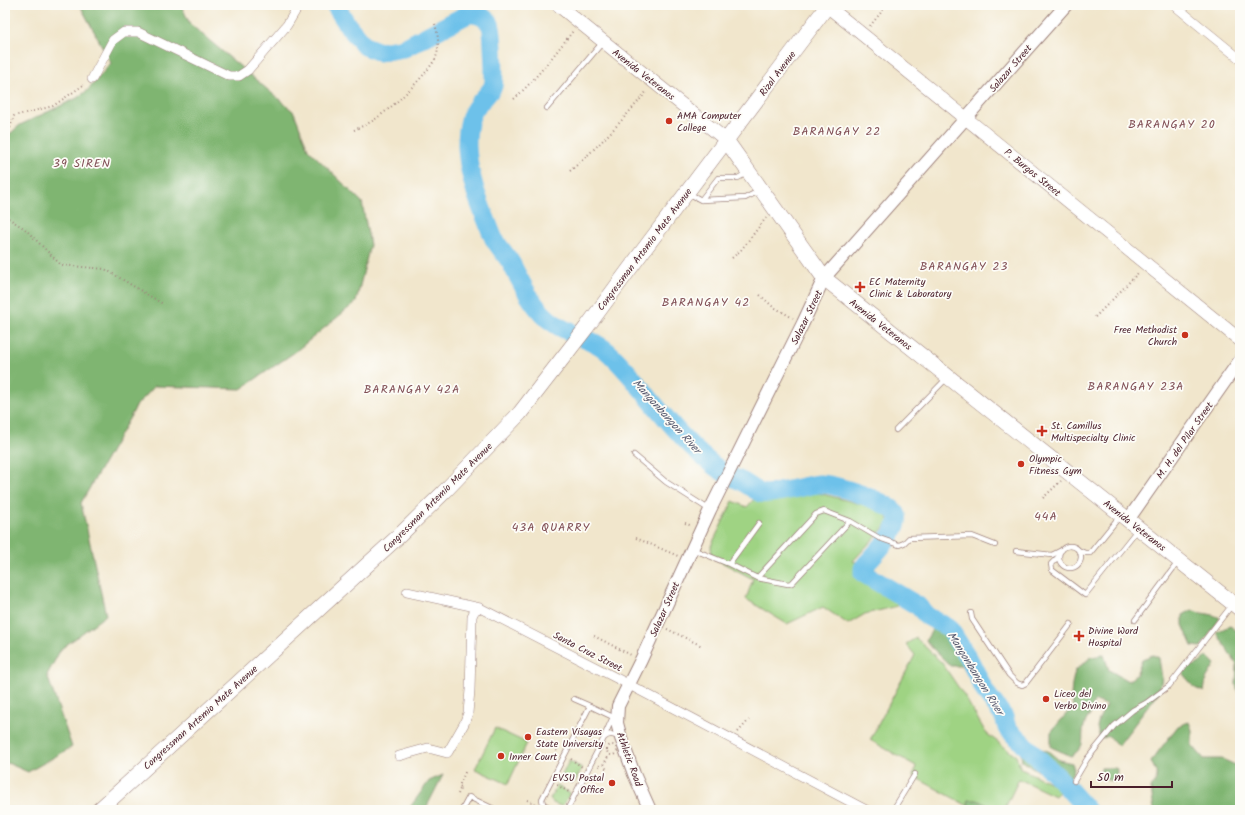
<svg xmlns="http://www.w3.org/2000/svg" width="1245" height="815" viewBox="0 0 1245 815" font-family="Kalam,sans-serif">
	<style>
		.green { fill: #9fd383; stroke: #747957 }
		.forest { fill: #7fb571; stroke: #646a4e }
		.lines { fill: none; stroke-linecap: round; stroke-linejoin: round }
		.river { stroke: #6dc1ea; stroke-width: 19 }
		.service-casing { stroke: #9e827c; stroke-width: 6 }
		.minor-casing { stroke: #9e827c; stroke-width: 10 }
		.tertiary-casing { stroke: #9e827c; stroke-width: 14 }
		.secondary-casing { stroke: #9e827c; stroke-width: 14 }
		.primary-casing { stroke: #9e827c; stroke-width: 16 }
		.path { stroke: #9e827c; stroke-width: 2; stroke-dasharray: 1 3; stroke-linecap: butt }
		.service { stroke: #fff; stroke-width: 4.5 }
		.minor { stroke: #fff; stroke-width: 9 }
		.tertiary { stroke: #fff; stroke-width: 12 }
		.secondary { stroke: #fff; stroke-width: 13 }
		.primary { stroke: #fff; stroke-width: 15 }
		.poi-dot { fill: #c8321e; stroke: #fdfcf7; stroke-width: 1.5 }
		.labels { text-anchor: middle; stroke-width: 3.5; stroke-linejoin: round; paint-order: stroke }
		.street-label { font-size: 10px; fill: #4a1f2b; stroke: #fdfcf7 }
		.poi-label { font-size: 10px; fill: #4a1f2b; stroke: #fdfcf7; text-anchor: start }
		.water-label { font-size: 11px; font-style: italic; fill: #56586e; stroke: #fdfcf7 }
		.quarter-label { font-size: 12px; letter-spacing: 1px; fill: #814f55; stroke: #fdfcf7 }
	</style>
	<rect width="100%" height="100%" fill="#fdfcf7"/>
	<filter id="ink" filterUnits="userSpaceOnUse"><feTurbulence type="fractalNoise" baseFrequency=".025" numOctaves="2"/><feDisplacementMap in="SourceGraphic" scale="8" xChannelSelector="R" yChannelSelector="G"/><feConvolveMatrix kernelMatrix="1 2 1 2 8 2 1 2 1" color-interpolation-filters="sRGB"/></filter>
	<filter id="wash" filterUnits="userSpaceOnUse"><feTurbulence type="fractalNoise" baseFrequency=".012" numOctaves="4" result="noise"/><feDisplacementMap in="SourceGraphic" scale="16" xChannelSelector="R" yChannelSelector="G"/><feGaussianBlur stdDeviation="0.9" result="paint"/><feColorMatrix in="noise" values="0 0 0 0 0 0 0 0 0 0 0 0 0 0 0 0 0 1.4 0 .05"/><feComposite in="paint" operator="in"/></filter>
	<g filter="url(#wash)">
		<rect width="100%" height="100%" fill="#f1e6cc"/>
		<path class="green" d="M807,490L884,510L889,522L853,561L859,563L868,558L898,606L865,614L848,624L823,607L787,624L746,599L753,579L712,557L711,546L733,501L747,507L756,497Z
			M916,638L942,663L965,697L986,733L1016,756L1021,769L1060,787V791L1055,796L1019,779L1004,810H989L984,807L968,806L913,776L916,766L870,740L915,655L906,644Z
			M495,728L527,743L508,784L475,769Z
			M569,761L582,768L575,782L562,775Z
			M557,786L570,793L564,804L561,806L553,803L550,799Z"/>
		<path class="forest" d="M81,5H181L190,24L294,112L308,149L362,202L370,245L356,302L295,352L241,389L155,386L137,405L81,503L106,615L61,649L47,675L72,747L28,772L5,762V138L20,125L77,98L88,90L111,63L82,9Z
			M1192,610C1202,615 1209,612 1220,618L1201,647L1192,646L1183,625V615Z
			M942,620L950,624L953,636L968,662L990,690V701L987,706L962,666H950C943,657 932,650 926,640L935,625Z
			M1230,626L1240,633V694L1238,693L1236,684L1237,665L1216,632Z
			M1104,655L1109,670L1128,681L1136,675L1142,659L1153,655L1159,658L1162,678L1159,692L1118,746L1109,736L1100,739L1097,727L1099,719L1106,705L1095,701C1091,707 1093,707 1091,713C1090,716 1087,718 1086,721C1078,738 1090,744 1071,756L1051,747V732L1073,706L1071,696L1072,684L1075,671L1091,657Z
			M1207,656L1215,664L1206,679L1204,692L1195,688L1183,674L1184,666C1196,666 1199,665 1207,656Z
			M1189,722L1192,730V745L1204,759H1222L1240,767V810H1154L1151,788C1160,775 1157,775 1151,761L1178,726Z
			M1019,743L1048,751L1059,760L1072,763L1074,769L1067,784L1052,779L1022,761Z
			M1101,768H1115L1117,769L1116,781L1107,780L1101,775Z
			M443,775L425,810H408L429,781Z
			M968,800H977L998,810H969Z"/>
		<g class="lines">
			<path class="river" d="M335,5L349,27L365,46L380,52L404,48L468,14C477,13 484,16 490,24C493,29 495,80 493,86C489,94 482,99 477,106C468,116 467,133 467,146C468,171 476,196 486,219C489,226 491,233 494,239C499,247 506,255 511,263C522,284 534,311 555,324C571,335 592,338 607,351C623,365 636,382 649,398C668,421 693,451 717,468C725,474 734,478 743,482C749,486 755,490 761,493C769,496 807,485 819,484C833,483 889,502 896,513C905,527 871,557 863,568V573L918,606L927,616L949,628L970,661L986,693L1004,717L1007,728L1059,778L1087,810"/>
		</g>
	</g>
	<g filter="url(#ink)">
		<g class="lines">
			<defs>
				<path id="service" d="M547,108L602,43
					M688,193L701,200L745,198L759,191
					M701,200L718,178H738L747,173
					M896,430L947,378
					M634,455L666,482L710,510
					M850,521L879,538L899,545L904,543L909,538L972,536L995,545
					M1059 557a11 11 0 1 1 22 0a11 11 0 1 1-22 0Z
					M692,549L729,564L757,578L788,584L792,583L850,521L824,511L816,514L757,578
					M1078,550L1085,553H1090L1120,516
					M1016,551L1052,555L1062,550
					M1059,556L1051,564L1052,570L1085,595L1137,530
					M729,564L759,523
					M971,613L972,619L1009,675L1017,683L1022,685L1026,683L1071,624
					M1135,620L1178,562
					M590,706L613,717
					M604,737L613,717
					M1074,781L1087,759L1114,726L1133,710L1146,703L1169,686L1232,605
					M462,810L469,797L496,810
					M554,810L543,804L542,799L590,706L574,699
					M567,810L604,738C609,733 614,734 619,738
					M893,810L915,774"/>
				<path id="minor" d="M1174,5L1240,59
					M92,79L113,40L124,32H138L229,76H239L248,70L287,25L299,5
					M407,592L480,608
					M399,756L428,748L447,753L448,752L464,724L468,713L470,690L472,616L475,610L480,608L622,681L866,810"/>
				<path id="tertiary" d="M1128,520L1240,360
					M650,810L634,774L621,738L617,723L618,706L641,660L710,510L803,323L824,278L1066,5"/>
				<path id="secondary" d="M558,5L726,140
					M826,5L1240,340"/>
				<path id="primary" d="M726,140L824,278L1240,609
					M99,810L401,534L443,493L520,413L586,328L642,252L828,5"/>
			</defs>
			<use href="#service" class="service-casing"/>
			<use href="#minor" class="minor-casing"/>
			<use href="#tertiary" class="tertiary-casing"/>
			<use href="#secondary" class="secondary-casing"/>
			<use href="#primary" class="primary-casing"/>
			<path class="path" d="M870,26L887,5
				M514,99C536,79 554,55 573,31
				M354,130C362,126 371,123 378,117C393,107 429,73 436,57C440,47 438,34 435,24
				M5,143L14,116L53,106L85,84
				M570,171C598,147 623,120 647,91
				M5,216L25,229L61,265L105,269L163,304
				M732,258L741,250L766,218
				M760,295L772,306L793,318
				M1095,317L1116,296L1139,272
				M1043,498L1061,481
				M685,523L692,526
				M636,538L678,556
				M667,629L702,646
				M594,636L631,655
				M738,732L749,720
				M607 750a5 5 0 1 1 10 0a5 5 0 1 1-10 0Z
				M553,748L558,751
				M571,759L582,767
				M604,764L607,770
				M599,766L604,764L609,755
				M562,776L574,782
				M557,785L569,792
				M458,794L461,787L459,786L466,770
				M527,800L536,804"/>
			<use href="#service" class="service"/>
			<use href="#minor" class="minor"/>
			<use href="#tertiary" class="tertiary"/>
			<use href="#secondary" class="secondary"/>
			<use href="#primary" class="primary"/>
		</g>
	</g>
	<g class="poi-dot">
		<circle cx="669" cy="121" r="4"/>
		<path d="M858 281h4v4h4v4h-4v4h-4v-4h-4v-4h4z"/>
		<circle cx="1185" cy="335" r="4"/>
		<path d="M1040 425h4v4h4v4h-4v4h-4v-4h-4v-4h4z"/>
		<circle cx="1021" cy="464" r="4"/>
		<path d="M1077 630h4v4h4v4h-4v4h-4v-4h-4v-4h4z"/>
		<circle cx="1046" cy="699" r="4"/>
		<circle cx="528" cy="737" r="4"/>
		<circle cx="501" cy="756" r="4"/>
		<circle cx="612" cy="783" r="4"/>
	</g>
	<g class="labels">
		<g class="street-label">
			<text transform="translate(1010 68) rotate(-49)" y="4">Salazar Street</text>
			<text transform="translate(777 73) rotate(-53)" y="4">Rizal Avenue</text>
			<text transform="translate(644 74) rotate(38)" y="4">Avenida Veteranos</text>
			<text transform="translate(1033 172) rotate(39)" y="4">P. Burgos Street</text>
			<text transform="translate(644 249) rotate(-53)" y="4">Congressman Artemio Mate Avenue</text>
			<text transform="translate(806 317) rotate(-64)" y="4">Salazar Street</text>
			<text transform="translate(881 324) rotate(38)" y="4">Avenida Veteranos</text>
			<text transform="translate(1184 440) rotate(-55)" y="4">M. H. del Pilar Street</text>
			<text transform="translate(437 497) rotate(-45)" y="4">Congressman Artemio Mate Avenue</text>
			<text transform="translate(1135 525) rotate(38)" y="4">Avenida Veteranos</text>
			<text transform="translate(664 609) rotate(-66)" y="4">Salazar Street</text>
			<text transform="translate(588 651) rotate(27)" y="4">Santa Cruz Street</text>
			<text transform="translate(200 717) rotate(-42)" y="4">Congressman Artemio Mate Avenue</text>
			<text transform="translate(630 759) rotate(70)" y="4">Athletic Road</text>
		</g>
		<g class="poi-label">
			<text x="677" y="119">AMA Computer<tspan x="677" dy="12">College</tspan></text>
			<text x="869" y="285">EC Maternity<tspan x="869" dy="12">Clinic &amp; Laboratory</tspan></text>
			<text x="1177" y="333" text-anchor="end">Free Methodist<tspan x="1177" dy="12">Church</tspan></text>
			<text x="1051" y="429">St. Camillus<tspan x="1051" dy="12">Multispecialty Clinic</tspan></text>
			<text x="1029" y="462">Olympic<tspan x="1029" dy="12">Fitness Gym</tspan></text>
			<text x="1088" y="634">Divine Word<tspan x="1088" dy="12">Hospital</tspan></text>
			<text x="1054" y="697">Liceo del<tspan x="1054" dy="12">Verbo Divino</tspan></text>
			<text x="536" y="735">Eastern Visayas<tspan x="536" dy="12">State University</tspan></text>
			<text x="509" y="760">Inner Court</text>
			<text x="604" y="781" text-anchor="end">EVSU Postal<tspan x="604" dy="12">Office</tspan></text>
		</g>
		<g class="water-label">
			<text transform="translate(667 416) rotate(48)" y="4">Mangonbangon River</text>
			<text transform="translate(976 673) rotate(58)" y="4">Mangonbangon River</text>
		</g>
		<g class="quarter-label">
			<text x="1172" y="128">BARANGAY 20</text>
			<text x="837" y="135">BARANGAY 22</text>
			<text x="82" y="167">39 SIREN</text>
			<text x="964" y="270">BARANGAY 23</text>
			<text x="706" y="306">BARANGAY 42</text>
			<text x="1136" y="390">BARANGAY 23A</text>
			<text x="412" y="393">BARANGAY 42A</text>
			<text x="1046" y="520">44A</text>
			<text x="551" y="531">43A QUARRY</text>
		</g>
	</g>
	<rect width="1245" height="815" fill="none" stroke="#fdfcf7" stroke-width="20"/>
	<path d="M1091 781v6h81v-6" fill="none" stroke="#4a1f2b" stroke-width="2"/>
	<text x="1097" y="781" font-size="12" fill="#4a1f2b" stroke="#fdfcf7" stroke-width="3" paint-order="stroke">50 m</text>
</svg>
